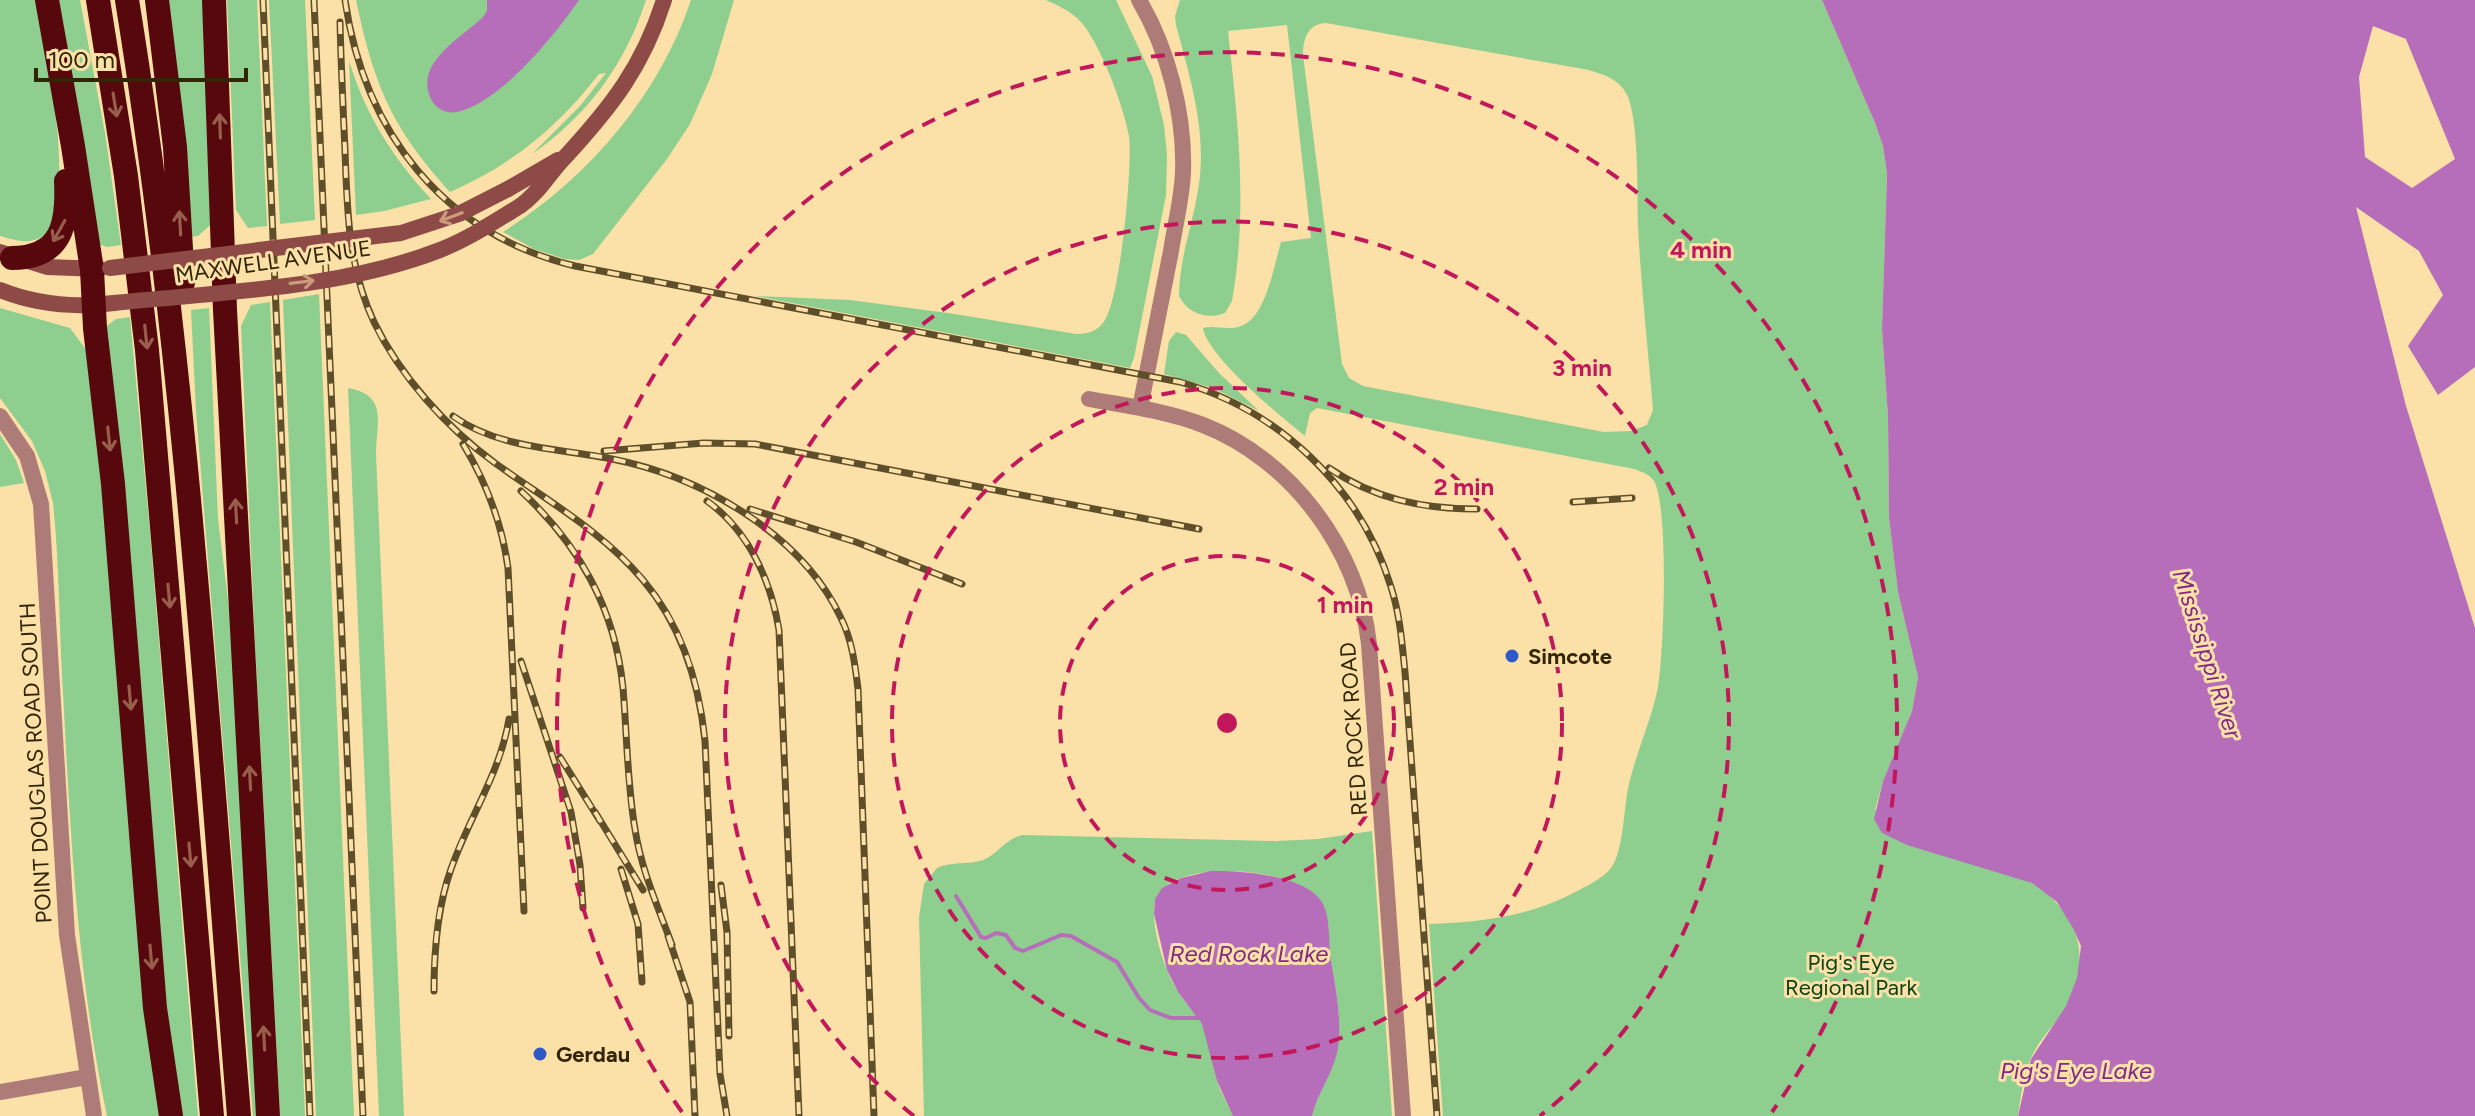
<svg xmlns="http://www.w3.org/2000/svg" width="2475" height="1116" viewBox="0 0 2475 1116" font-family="Figtree,sans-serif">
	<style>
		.green { fill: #8ecf8f; fill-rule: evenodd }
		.water { fill: #b66ebb; fill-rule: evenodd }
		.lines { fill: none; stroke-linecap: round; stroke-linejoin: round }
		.stream { stroke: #b66ebb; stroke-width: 4 }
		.minor { stroke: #ad7c78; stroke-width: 16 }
		.tertiary { stroke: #ad7c78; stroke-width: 16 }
		.secondary { stroke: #8e4a46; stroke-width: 16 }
		.motorway { stroke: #56080d; stroke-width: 24 }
		.rail-casing { stroke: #5e4e29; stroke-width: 7 }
		.rail { stroke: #fbe0a7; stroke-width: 4; stroke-dasharray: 12; stroke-linecap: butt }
		.secondary-bridge { stroke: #8e4a46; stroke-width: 16 }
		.oneway { stroke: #985e4b }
		.oneway2 { stroke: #ca9c7b }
		.ring { fill: none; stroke: #c2185b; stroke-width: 4; stroke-dasharray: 14 10 }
		.poi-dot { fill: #2f59c8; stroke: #fbe0a7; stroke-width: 3 }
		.labels { text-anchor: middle; stroke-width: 6; stroke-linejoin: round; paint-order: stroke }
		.street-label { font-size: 22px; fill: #322506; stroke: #fbe0a7 }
		.poi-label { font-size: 22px; font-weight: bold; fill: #322506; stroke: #fbe0a7; text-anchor: start }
		.park-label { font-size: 22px; fill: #084311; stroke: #fbe0a7 }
		.water-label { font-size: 24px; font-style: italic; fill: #812a88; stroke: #fbe0a7 }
		.centre { fill: #c2185b; stroke: #fbe0a7; stroke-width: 4 }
		.ring-label { font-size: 24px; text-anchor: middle; font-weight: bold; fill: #c2185b; stroke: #fbe0a7; stroke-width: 6; stroke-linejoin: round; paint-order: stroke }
	</style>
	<rect width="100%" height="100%" fill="#fbe0a7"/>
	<path class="green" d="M0,0H36C49,75 69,153 54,229C33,245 25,243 0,236Z
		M59,0H80L105,133L121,245L107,247L98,244L83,138Z
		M164,0H206L215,221L198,236L187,237Z
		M227,0H257L267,226L248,228L236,210Z
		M269,0H305L315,220L280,224Z
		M356,0H646C625,65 587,116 532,154L580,106L606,73L599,74C557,128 513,164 450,192C391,127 374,85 356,0Z
		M691,0H734L712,74L690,124L667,159L593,254L579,260L565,259L534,249L503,232C588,178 659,96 691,0Z
		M1046,0H1116L1152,76L1164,125L1167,155L1166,195L1134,358L1130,368L755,296L850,300L955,314L1076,334C1086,334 1096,332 1103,323C1120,304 1133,164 1129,136C1124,107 1099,38 1077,18C1068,10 1057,5 1046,0Z
		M1180,0H1822L1875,123L1883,146L1887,174L1882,329L1888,417L1889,518L1898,592L1918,677L1912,711L1883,781L1875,810L2032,883C2081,914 2093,959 2064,1010C2055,1024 2043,1036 2035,1050C2024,1069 2021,1095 2018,1116H1443L1429,924C1484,922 1533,916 1581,889C1591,884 1604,877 1611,868C1625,849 1623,804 1630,780C1638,748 1652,718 1658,687C1664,654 1669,506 1654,481C1649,474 1642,472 1634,469L1317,408L1310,413L1305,436C1281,417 1207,356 1203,328C1215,325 1228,331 1241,326C1266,318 1274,265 1281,242L1311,238L1287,25L1228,31C1238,122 1248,210 1232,301L1225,313C1207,320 1188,314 1179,296C1179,256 1196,216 1200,176C1205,124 1189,74 1176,25L1175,16ZM1326,23L1589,70C1605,75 1621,80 1628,97C1639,125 1637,193 1638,226C1641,287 1648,348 1653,410L1647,425L1631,431L1604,432L1363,386L1349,378L1342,364L1303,55C1303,38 1308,24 1326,23Z
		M349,61C366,115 392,157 431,199L384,211L356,215Z
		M319,294L354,1116H316L283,300Z
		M270,302L305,1116H280L255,643L241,326L251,305Z
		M0,308L70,328L90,355L167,1116H107C76,970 70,822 62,674C59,617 59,559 53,503L45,471L32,441L0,398Z
		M209,308L218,519L235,657L262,1116H253L196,411L191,310Z
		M130,317L150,532L198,1116H177L104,328L116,319Z
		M1176,332L1186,335L1219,373L1259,411L1213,388L1164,374L1169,341Z
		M348,388C389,395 376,424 376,454L404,1116H379Z
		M0,434L16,460L24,483L0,487Z
		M1372,831L1392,1116H1312C1317,1094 1331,1076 1336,1054C1344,1022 1335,989 1330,957C1328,941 1331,918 1322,903C1302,866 1157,853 1154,908C1153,933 1164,969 1177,990C1184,1002 1195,1012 1202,1024C1211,1040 1211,1060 1216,1077C1219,1091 1228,1103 1233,1116H924L919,917L924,884L937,868C952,861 968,865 983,860C998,854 1005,839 1022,835L1277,841L1318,839Z"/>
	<path class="water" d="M487,0H579C555,35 500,103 457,112C446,114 436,109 431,99C414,63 460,39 482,18L487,11Z
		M1822,0H2475V367L2438,395L2408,346L2443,295L2419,251L2356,207L2406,406L2475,628V1116H2018L2031,1059L2066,1006L2077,978L2081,946L2074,930L2057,902L2032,883L1907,845L1882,833L1874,819L1883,781L1912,711L1918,677L1898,592L1889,518L1888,417L1882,329L1887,174L1883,146L1875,123ZM2373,26L2406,39L2455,159L2412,188L2365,157L2359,77Z
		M1211,871C1240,870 1311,875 1324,906C1331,922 1328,944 1331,961C1336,991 1343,1023 1337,1053C1332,1075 1317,1094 1312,1116H1233L1217,1081L1202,1024L1178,992L1167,970L1154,914L1155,899L1162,888L1181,878Z"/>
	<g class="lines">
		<path class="stream" d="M956,896L981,937L986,938L996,933L1006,935L1015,948L1023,951L1061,935L1071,936L1117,962L1139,998L1150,1010L1171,1018H1198"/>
		<path class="minor" d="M1139,0C1168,49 1185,115 1183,172C1182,198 1175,225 1171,251C1161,303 1150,356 1140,408
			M1089,399C1127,406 1167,411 1203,425C1291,459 1359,550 1369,644L1403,1116
			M0,1092L87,1077"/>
		<path class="tertiary" d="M0,416L27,456L41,504L67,935L94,1116"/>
		<path class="secondary" d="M508,189L558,160
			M520,206C539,193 550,172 566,156C612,106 643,66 664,0
			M0,252L47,267L100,269
			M0,290C37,305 75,308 114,303"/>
		<path class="motorway" d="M47,0L73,146L92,270L95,328L113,484L155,1008L171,1116
			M98,0L126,176L147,350L212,1116
			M127,0C187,369 209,743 239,1116
			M157,0L175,147L183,283
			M214,0L225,310L268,1116
			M12,258C63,258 68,222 66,181"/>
		<defs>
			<path id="rail" d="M263,0L310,1116
				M314,0L363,1116
				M345,0C364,132 443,234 575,266L1180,382C1279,410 1361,488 1391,587C1400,615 1402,643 1405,672L1437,1116
				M340,22C341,65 343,107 345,150C347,209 348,267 374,322C400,376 447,428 495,463C546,500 602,531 643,580C682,626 699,682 705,741L720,1074L727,1116
				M453,416C499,449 559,448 612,459C700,476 802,534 841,618C852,640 855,664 858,689L874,1116
				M463,444C486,482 502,523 508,568L524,911
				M604,451L704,443L755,444L1199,529
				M1329,468C1374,499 1423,509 1477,509
				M521,491C579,545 615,608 623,688C627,735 627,782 635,829C641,869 658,907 672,945
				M707,501C749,531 771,581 779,630L799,1116
				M1573,502L1632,498
				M750,509L856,542L962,584
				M521,661L571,812L580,865L583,908
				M560,757L600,821
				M595,812L643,890
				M621,869L638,924L642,982
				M721,885L727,932L729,1036
				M668,936L690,1002L695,1116
				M434,991C434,950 437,908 451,869C469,817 500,774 509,719"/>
		</defs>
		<use href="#rail" class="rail-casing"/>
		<use href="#rail" class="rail"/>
		<path class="secondary-bridge" d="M110,268L401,233L459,214L508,189
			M114,303C220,292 340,289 440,250C468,239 494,222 520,206"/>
	</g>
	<defs><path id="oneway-shaft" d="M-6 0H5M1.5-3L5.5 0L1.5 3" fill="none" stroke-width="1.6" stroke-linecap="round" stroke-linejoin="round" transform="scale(2)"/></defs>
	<g class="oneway">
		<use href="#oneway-shaft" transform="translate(115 105) rotate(81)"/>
		<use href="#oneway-shaft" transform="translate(220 126) rotate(-92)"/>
		<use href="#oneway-shaft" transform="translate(180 223) rotate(-93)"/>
		<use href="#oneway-shaft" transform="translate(59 231) rotate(119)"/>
		<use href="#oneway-shaft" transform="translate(146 337) rotate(84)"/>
		<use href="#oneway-shaft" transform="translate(109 439) rotate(84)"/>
		<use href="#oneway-shaft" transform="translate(236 511) rotate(-93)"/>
		<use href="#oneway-shaft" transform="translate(169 596) rotate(85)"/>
		<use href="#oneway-shaft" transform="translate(130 698) rotate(85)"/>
		<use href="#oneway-shaft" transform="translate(250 778) rotate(-93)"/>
		<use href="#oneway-shaft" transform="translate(190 855) rotate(85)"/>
		<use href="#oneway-shaft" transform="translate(151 957) rotate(85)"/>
		<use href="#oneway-shaft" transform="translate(264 1038) rotate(-93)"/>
	</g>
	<g class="oneway2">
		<use href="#oneway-shaft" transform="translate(451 217) rotate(159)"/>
		<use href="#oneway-shaft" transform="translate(302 282) rotate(-7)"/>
	</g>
	<g class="ring">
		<circle cx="1227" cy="723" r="167"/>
		<circle cx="1227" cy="723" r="335"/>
		<path d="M914 1116A502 502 0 1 1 1540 1116"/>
		<path d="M682 1112A670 670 0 1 1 1772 1112"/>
	</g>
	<g class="poi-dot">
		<circle cx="1512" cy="656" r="8"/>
		<circle cx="540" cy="1054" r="8"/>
	</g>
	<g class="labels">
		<g class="street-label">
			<text transform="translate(273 261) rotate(-8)" y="8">MAXWELL AVENUE</text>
			<text transform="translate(1353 729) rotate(-94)" y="8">RED ROCK ROAD</text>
			<text transform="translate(35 763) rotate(-93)" y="8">POINT DOUGLAS ROAD SOUTH</text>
		</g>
		<g class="poi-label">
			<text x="1528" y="664">Simcote</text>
			<text x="556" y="1062">Gerdau</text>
		</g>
		<g class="park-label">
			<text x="1851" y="970">Pig's Eye<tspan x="1851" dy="25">Regional Park</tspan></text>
		</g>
		<g class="water-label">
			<text transform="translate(2207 654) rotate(72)" y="8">Mississippi River</text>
			<text x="1249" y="962">Red Rock Lake</text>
			<text x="2076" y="1079">Pig's Eye Lake</text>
		</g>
	</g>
	<circle cx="1227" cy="723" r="12" class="centre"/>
	<g class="ring-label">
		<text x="1701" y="258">4 min</text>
		<text x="1582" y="376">3 min</text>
		<text x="1464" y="495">2 min</text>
		<text x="1345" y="613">1 min</text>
	</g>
	<path d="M36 68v12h210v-12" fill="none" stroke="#322506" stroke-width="4"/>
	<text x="48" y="68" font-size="24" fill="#322506" stroke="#fbe0a7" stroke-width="6" paint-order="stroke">100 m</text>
</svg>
